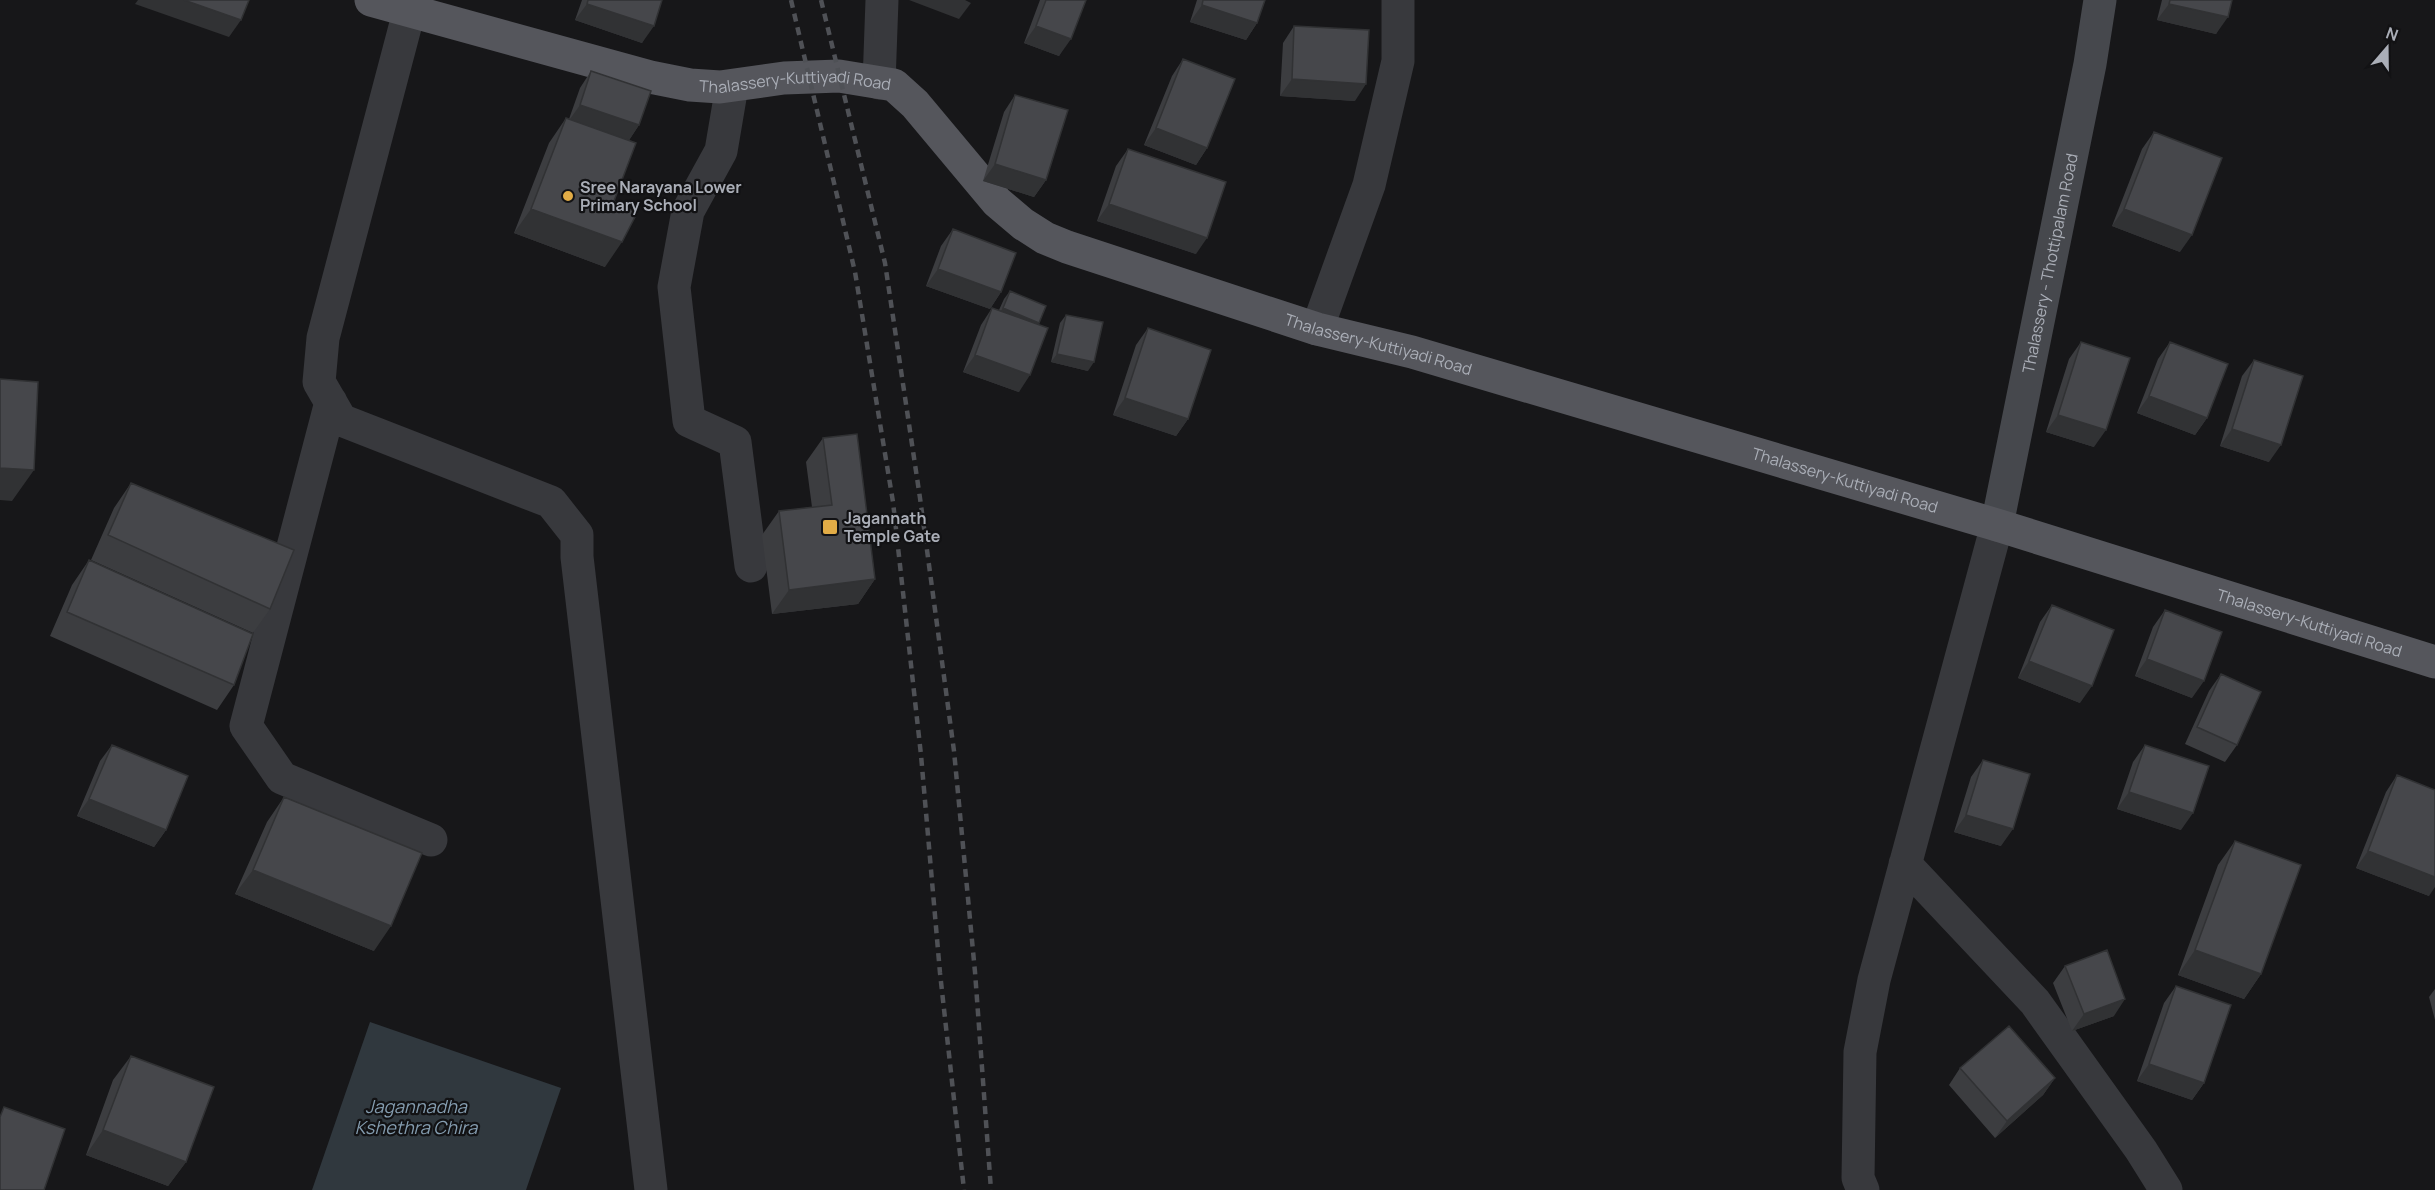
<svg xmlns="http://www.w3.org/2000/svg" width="2435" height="1190" viewBox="0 0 2435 1190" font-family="Manrope,sans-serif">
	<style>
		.water { fill: #30383e }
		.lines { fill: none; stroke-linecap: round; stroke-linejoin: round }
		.street { stroke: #38393d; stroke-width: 33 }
		.secondary { stroke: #46484d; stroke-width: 33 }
		.primary { stroke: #55565c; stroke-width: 33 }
		.rail { stroke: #4f5156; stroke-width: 4.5; stroke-dasharray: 8 6; stroke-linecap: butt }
		.wall { fill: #3c3d40 }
		.shaded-wall { fill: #313234 }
		.building { fill: #46474b; stroke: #313234; stroke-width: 1.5 }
		.poi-dot { fill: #e2ac46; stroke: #121214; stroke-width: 2 }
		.labels { text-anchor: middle; stroke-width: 4.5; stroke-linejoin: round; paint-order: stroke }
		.street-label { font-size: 16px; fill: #aaaeb7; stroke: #121214 }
		.poi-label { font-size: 16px; font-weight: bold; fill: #aaaeb7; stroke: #121214; text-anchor: start }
		.water-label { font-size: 18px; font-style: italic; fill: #849caf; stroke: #121214 }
	</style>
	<rect width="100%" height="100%" fill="#171719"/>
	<path class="water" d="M370,1022L561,1088L526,1190H312Z"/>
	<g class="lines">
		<path class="street" d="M409,12L323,338L319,382L341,420L551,502L577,535V557L651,1190
			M879,83L882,0
			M732,86L721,151L688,211L674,287L689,421L735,442L751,566
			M1317,329L1369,185L1398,61V0
			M331,402L246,726L282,778L431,840
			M1905,864L2035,1002L2141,1150L2166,1190
			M1863,1190L1858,1178L1860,1052L1874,980L1997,525"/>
		<path class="secondary" id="s1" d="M1997,525L2090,64L2100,0"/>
		<path class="primary" id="s2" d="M371,0L650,77L690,85L720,87L784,78L839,76L894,85L915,104L997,202L1023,224L1045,238L1067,247L1317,329L1412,352L1997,525L2435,662"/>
		<path class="rail" d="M791,0L855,272L893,502L921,755L940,973L964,1190
			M821,0L885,263L920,498L954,751L975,972L991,1190"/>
	</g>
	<path class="wall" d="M582,0H662L642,43L575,20Z
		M1040,0H1086L1059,56L1024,43Z
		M1197,0H1265L1257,23L1246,40L1190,22Z
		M2162,0H2232L2216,34L2157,20Z
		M1294,26L1355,101L1280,96L1283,43Z
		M1183,59L1207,148L1196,165L1144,145L1172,76Z
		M591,71L639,125L629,140L614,201L605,267L514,233L549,143L566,118L569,119L580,88Z
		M1015,95L1046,180L1034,197L983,181L1004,112Z
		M2154,132L2180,252L2112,226L2142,149Z
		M1128,149L1196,254L1097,221L1116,166Z
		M953,229L1001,292L990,309L926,286L941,246Z
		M1010,291L1038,324L1019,392L963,372L981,325L992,308L999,310L1004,299Z
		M1066,315L1088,371L1051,362L1060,323Z
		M1148,328L1188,419L1176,436L1113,415L1136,345Z
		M2081,342L2094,447L2046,432L2069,359Z
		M2170,342L2207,418L2195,435L2137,413L2158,359Z
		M2254,360L2269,462L2220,446L2242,376Z
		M823,438L875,579L858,604L772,614L762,535L779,511L812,507L806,462Z
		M131,483L270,609L253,633L91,560L114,508Z
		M89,560L234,685L217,710L50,636L72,585Z
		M2052,605L2080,703L2018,678L2040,622Z
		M2165,610L2192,698L2135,676L2153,627Z
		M2221,674L2237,745L2225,762L2185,744L2209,691Z
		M112,745L166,830L154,847L77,816L100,761Z
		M2145,745L2181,830L2117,809L2133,762Z
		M1983,760L2001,846L1954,832L1971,777Z
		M2397,775L2429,896L2356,868L2386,792Z
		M284,797L374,951L235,894L267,822Z
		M2235,841L2261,974L2244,999L2178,975L2218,865Z
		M2065,966L2114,1016L2072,1031L2053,983Z
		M2176,986L2204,1083L2192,1100L2137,1081L2164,1003Z
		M2435,989V1020L2429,997Z
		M131,1056L186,1162L168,1186L86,1155L113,1080Z
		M1960,1068L2055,1078L2043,1095L1995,1138L1949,1085Z"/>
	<path class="shaded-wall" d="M138,0H184L241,20L229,37L135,4Z
		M909,0H965L971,3L959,19Z
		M587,4L654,26L642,43L575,20Z
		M2169,4L2228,17L2216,34L2157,20Z
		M1202,5L1257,23L1246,40L1190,22Z
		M1036,26L1071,39L1059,56L1024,43Z
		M1292,79L1366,84L1355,101L1280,96Z
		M580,105L639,125L628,142L568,122Z
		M1156,128L1207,148L1196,165L1144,145Z
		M995,164L1046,180L1034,197L983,181Z
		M1109,204L1207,238L1196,254L1097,221Z
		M531,209L622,242L605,267L514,233Z
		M2124,209L2192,235L2180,252L2112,226Z
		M938,269L1001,292L990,309L926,286Z
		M1003,308L1039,323L1033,331L997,316Z
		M1057,354L1094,362L1088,371L1051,362Z
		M975,355L1030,375L1019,392L963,372Z
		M2149,396L2207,418L2195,435L2137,413Z
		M1125,398L1188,419L1176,436L1113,415Z
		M2058,415L2106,430L2094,447L2046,432Z
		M2232,429L2281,445L2269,462L2220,446Z
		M0,468L34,470L12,501L0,500Z
		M875,579L858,604L772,614L789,590Z
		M2147,659L2204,681L2192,698L2135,676Z
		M2029,661L2092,686L2080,703L2018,678Z
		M2129,792L2193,813L2181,830L2117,809Z
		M89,799L166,830L154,847L77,816Z
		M1966,815L2013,829L2001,846L1954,832Z
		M2368,851L2435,877V887L2429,896L2356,868Z
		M253,870L391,926L374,951L235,894Z
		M2195,950L2261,974L2244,999L2178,975Z
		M2125,999L2114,1016L2072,1031L2084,1014Z
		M2149,1064L2204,1083L2192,1100L2137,1081Z
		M2055,1078L2043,1095L1995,1138L2007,1121Z
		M103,1130L186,1162L168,1186L86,1155Z"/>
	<path class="building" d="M184,0H249L241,20Z
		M588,0H662L654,26L587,4Z
		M1046,0H1086L1071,39L1036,26Z
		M1203,0H1265L1257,23L1202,5Z
		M2170,0H2232L2228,17L2169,4Z
		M1294,26L1369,30L1366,84L1292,79Z
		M1183,59L1235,79L1207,148L1156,128Z
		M591,71L651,91L639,125L580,105Z
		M1015,95L1068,110L1046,180L995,164Z
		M566,118L636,143L614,201L637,213L622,242L531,209Z
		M2154,132L2222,158L2192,235L2124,209Z
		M1128,149L1226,182L1207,238L1109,204Z
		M953,229L1016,253L1001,292L938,269Z
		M1010,291L1046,306L1039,323L1003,308Z
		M992,308L1048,328L1030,375L975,355Z
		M1066,315L1103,322L1094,362L1057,354Z
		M1148,328L1211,350L1188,419L1125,398Z
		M2081,342L2130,358L2106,430L2058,415Z
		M2170,342L2228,364L2207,418L2149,396Z
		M2254,360L2303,376L2281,445L2232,429Z
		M0,379L38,382L34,470L0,468Z
		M857,434L875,579L789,590L779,511L832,505L823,438Z
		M131,483L294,550L270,609L108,535Z
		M89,560L253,634L234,685L67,612Z
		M2052,605L2114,630L2092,686L2029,661Z
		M2165,610L2222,632L2204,681L2147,659Z
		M2221,674L2261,692L2237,745L2197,727Z
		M112,745L188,776L166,830L89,799Z
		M2145,745L2209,766L2193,813L2129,792Z
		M1983,760L2030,774L2013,829L1966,815Z
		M2397,775L2435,790V877L2368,851Z
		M284,797L422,853L391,926L253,870Z
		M2235,841L2301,865L2261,974L2195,950Z
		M2107,950L2125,999L2084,1014L2065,966Z
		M2176,986L2231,1005L2204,1083L2149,1064Z
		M2009,1026L2055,1078L2007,1121L1960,1068Z
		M131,1056L214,1087L186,1162L103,1130Z
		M4,1107L65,1129L44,1190H0V1117Z"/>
	<g class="poi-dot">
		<circle cx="568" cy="196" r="6"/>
		<rect x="822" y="519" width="16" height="16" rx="3"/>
	</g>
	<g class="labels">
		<g class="street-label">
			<text dy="6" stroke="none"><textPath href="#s2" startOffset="436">Thalassery-Kuttiyadi Road</textPath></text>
			<text dy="6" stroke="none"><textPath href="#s1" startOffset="267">Thalassery - Thottipalam Road</textPath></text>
			<text dy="6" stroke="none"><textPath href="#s2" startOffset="1102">Thalassery-Kuttiyadi Road</textPath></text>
			<text dy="6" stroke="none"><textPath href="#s2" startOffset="1588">Thalassery-Kuttiyadi Road</textPath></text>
			<text dy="6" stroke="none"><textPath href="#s2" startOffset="2074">Thalassery-Kuttiyadi Road</textPath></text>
		</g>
		<g class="poi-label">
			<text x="580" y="193">Sree Narayana Lower<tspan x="580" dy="18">Primary School</tspan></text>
			<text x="844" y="524">Jagannath<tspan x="844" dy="18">Temple Gate</tspan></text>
		</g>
		<g class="water-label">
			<text x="416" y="1113">Jagannadha<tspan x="416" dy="21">Kshethra Chira</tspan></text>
		</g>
	</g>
	<g transform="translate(2387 48) rotate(20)" stroke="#121214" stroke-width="4.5" paint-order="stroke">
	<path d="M0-4.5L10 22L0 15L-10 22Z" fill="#aaaeb7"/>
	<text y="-9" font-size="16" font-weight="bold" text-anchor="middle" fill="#aaaeb7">N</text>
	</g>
</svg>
